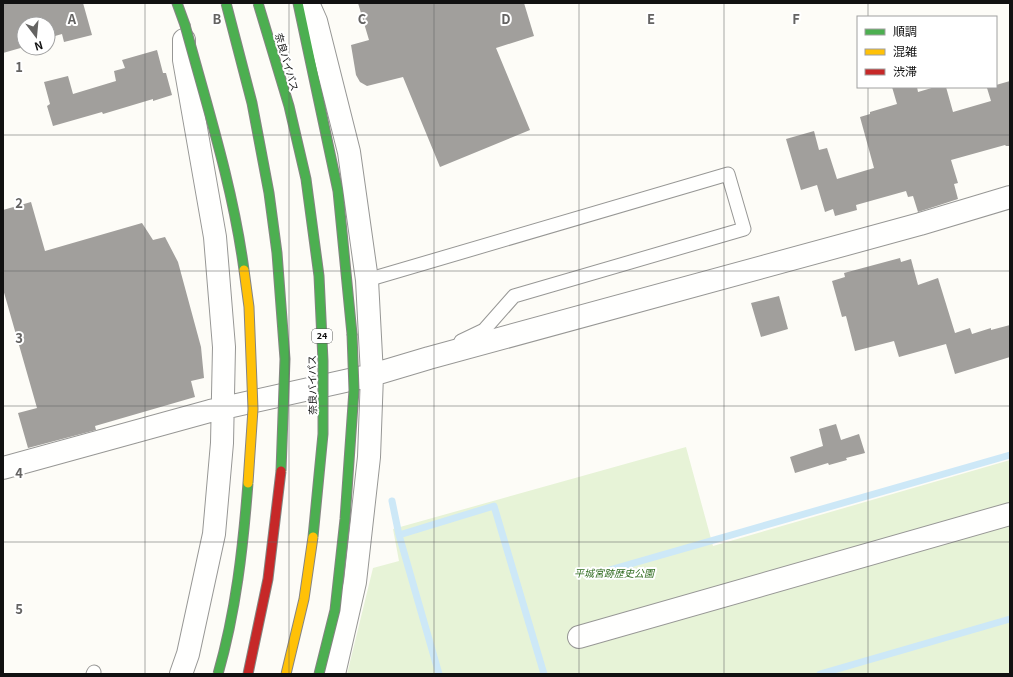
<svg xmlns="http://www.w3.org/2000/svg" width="1013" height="677" viewBox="0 0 1013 677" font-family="Georgia,'Noto Sans JP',serif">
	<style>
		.green { fill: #e7f3d7 }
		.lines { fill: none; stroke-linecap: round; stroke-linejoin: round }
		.stream { stroke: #cde8f7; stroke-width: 7 }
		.building { fill: #a19f9c }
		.lane-casing { stroke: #979795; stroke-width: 15 }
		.street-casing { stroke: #979795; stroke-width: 24 }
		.fast-casing { stroke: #858482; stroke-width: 11 }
		.lane { stroke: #fffffe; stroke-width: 13 }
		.street { stroke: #fffffe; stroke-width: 22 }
		.fast { stroke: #4caf50; stroke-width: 9 }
		.fast-bridge-casing { stroke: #858482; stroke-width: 11; stroke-linecap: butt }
		.slow-bridge-casing { stroke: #858482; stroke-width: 11; stroke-linecap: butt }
		.jam-bridge-casing { stroke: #858482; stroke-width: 11; stroke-linecap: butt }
		.fast-bridge { stroke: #4caf50; stroke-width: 9 }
		.slow-bridge { stroke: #ffc107; stroke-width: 9 }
		.jam-bridge { stroke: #c62828; stroke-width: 9 }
		.grid { fill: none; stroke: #646362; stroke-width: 1; stroke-opacity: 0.55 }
		.labels { text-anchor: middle; stroke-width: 4; stroke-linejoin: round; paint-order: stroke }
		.shield { fill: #fff; stroke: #585858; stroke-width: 1 }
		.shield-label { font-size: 9px; font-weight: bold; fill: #111 }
		.street-label { font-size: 10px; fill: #111; stroke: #fff }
		.park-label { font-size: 10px; font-style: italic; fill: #2f6b1f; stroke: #fff }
		.grid-label { font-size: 13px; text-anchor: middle; font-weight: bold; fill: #646362; stroke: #fff; stroke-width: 4; stroke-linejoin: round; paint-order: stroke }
	</style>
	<rect width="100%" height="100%" fill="#fdfcf7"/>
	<path class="green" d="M686,447L713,546L1010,460V674H347L373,568L399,561L393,529Z"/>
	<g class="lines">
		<path class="stream" d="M392,501L399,535L439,674
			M399,535L494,506L544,674
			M599,573L1010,455
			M820,674L1010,619"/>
	</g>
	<path class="building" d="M3,3H83L92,35L64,42L62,34L48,38V24H24V47L3,53Z
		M358,3H524L534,36L496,48L530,130L440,167L403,77L367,86L360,82L356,75L351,45L369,40Z
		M157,50L163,73H166L172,95L153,101V99L103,114L102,112L53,126L47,106L50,104L44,82L68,76L73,94L116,81L114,71L125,68L122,60Z
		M1010,81V146H1006L1005,145L951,160L958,183L954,184L958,199L918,212L913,196L908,197L906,191L856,205L857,210L835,216L833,209L825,212L817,185L801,190L786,139L814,131L819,150L827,148L837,179L874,168L860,117L870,114V112L897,104L892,87H917L918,92L935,87H946L953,112L991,101L987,88L996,87V85Z
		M31,202L45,251L142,223L153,240L165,237L178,262L201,347L204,378L191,381L195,397L95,426L96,430L28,448L18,413L37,408L3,289V210Z
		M900,258L901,262L911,259L918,285L938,278L955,333L970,328L972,334L991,328V330L1010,325V357L955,374L946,344L899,357L894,341L855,351L846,316L842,317L832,281L845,277L844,273Z
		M779,296L788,329L761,337L751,303Z
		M836,424L841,440L859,434L865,453L846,458L847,460L829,465L828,463L795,473L790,457L823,446L819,429Z"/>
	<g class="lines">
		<defs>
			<path id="lane" d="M367,280L728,174L744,229L514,296L484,330L461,341
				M93,674L94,672"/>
			<path id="street" d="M308,3L316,21L349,152L367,280L372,375L369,457L355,582L334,674
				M3,468L210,411L372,375L429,358L920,224L1010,197
				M579,637L1010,514
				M181,674L188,654L214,534L222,443L224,347L215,237L184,60V40"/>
			<path id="fast" d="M177,3L185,25
				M298,3L338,191L352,334"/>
		</defs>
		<use href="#lane" class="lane-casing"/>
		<use href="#street" class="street-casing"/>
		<use href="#fast" class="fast-casing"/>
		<use href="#lane" class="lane"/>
		<use href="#street" class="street"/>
		<use href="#fast" class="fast"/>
		<defs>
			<path id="fast-bridge" d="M226,3L252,103L269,193L277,253L285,359L281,471
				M258,3L289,106L306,179L319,276L323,361V434L313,537
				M185,25C207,106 233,187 244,270
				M218,674C236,611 243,548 248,483
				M319,674L335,610L345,519L354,390L352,334"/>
			<path id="slow-bridge" d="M244,270L249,307L253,409L248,483
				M286,674L304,599L313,537"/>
			<path id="jam-bridge" d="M248,674L268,579L281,471"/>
		</defs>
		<use href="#fast-bridge" class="fast-bridge-casing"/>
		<use href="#slow-bridge" class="slow-bridge-casing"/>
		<use href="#jam-bridge" class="jam-bridge-casing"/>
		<use href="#fast-bridge" class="fast-bridge"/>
		<use href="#slow-bridge" class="slow-bridge"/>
		<use href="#jam-bridge" class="jam-bridge"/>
	</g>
	<path class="grid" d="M145,3V674M289,3V674M434,3V674M579,3V674M724,3V674M868,3V17M868,87V674M3,135H1010M3,271H1010M3,406H1010M3,542H1010"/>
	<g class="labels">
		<rect class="shield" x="312" y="329" width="20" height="14" rx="3"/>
		<g class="shield-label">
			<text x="322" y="339">24</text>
		</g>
		<g class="street-label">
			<text transform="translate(287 62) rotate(74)" y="4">奈良バイパス</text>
			<text transform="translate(312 385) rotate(-91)" y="4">奈良バイパス</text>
		</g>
		<g class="park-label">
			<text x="614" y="577">平城宮跡歴史公園</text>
		</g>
	</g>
	<g class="grid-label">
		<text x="72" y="24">A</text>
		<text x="217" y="24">B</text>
		<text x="362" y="24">C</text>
		<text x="506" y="24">D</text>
		<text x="651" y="24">E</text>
		<text x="796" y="24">F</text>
		<text x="19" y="72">1</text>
		<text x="19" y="208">2</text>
		<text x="19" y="343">3</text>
		<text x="19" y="478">4</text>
		<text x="19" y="614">5</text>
	</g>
	<rect width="1013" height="677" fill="none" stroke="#111111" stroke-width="8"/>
	<rect x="857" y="16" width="140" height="72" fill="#ffffff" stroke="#a0a0a0"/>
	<rect x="865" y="29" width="20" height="6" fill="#4caf50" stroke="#a0a0a0"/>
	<text x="893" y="36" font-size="12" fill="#111111">順調</text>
	<rect x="865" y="49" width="20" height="6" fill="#ffc107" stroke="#a0a0a0"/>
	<text x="893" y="56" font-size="12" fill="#111111">混雑</text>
	<rect x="865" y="69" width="20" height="6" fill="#c62828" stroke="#a0a0a0"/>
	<text x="893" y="76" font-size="12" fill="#111111">渋滞</text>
	<g transform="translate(36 36) rotate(164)"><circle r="19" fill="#ffffff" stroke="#a0a0a0"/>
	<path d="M0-3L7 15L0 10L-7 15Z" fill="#646362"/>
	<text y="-6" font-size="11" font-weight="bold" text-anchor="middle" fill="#111111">N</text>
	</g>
</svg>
